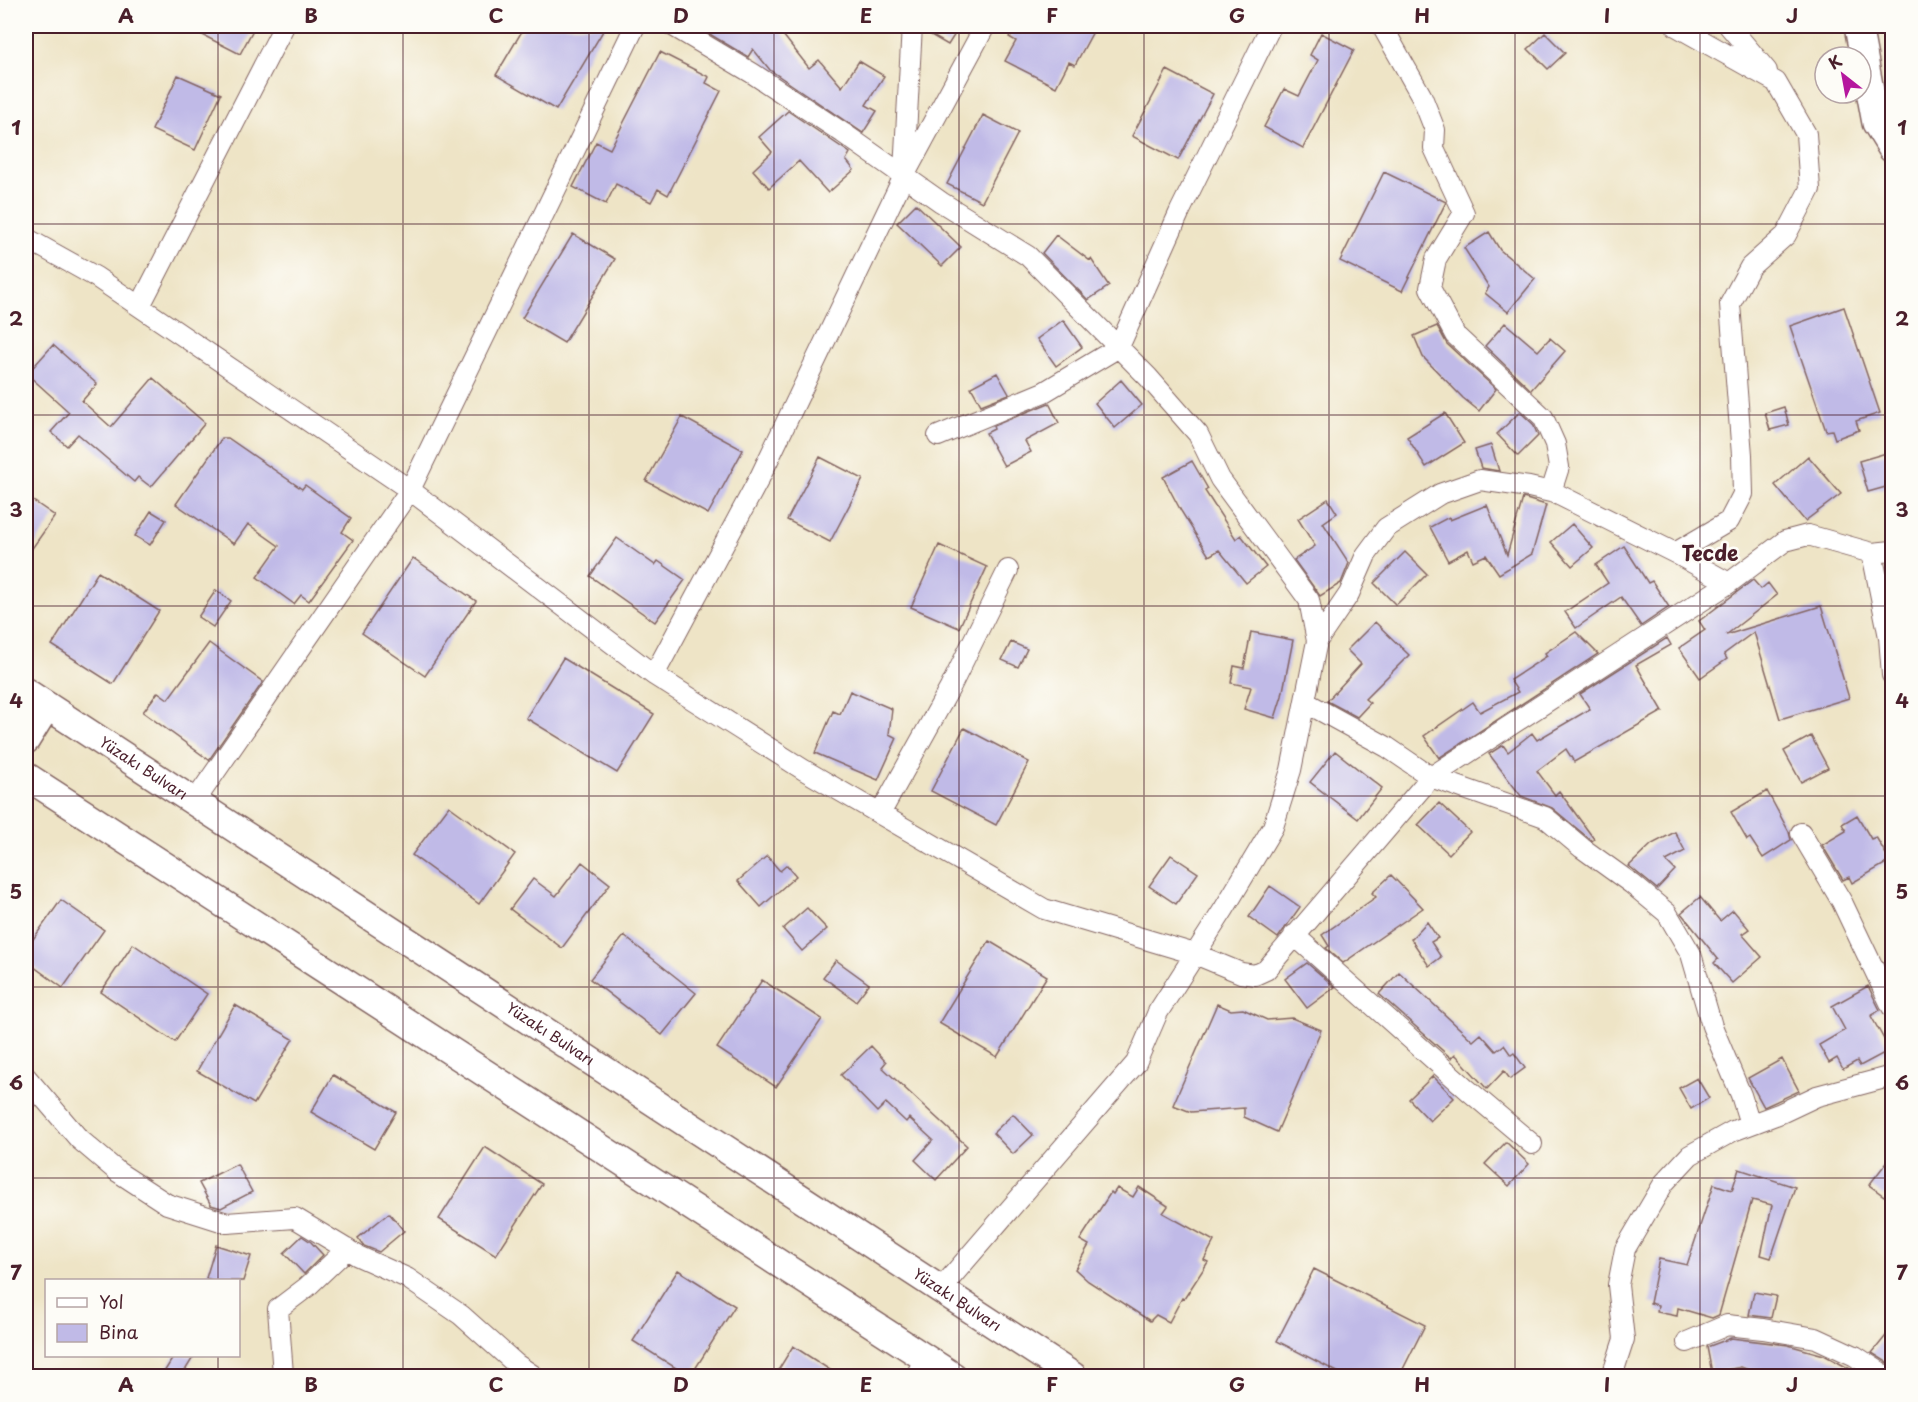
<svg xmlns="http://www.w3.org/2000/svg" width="1918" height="1402" viewBox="0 0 1918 1402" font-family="'Playpen Sans',sans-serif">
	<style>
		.building { fill: #c0bae7 }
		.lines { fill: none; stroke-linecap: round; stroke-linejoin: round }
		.minor-casing { stroke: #836461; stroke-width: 22 }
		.secondary-casing { stroke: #836461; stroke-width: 30 }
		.minor { stroke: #fff; stroke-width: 20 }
		.secondary { stroke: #fff; stroke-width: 27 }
		.grid { fill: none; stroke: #4a1f2b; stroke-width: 1.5; stroke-opacity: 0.55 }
		.labels { text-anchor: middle; stroke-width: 5; stroke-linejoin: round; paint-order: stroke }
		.street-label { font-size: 15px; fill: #4a1f2b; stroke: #fdfcf7 }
		.district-label { font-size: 21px; font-weight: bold; fill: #4a1f2b; stroke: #fdfcf7 }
		.neatline { fill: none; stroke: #4a1f2b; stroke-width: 2 }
		.grid-label { font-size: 20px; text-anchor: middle; font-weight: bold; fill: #4a1f2b }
	</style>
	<rect width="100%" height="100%" fill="#fdfcf7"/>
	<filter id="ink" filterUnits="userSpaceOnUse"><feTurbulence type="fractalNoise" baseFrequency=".0167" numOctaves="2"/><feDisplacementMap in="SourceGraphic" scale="12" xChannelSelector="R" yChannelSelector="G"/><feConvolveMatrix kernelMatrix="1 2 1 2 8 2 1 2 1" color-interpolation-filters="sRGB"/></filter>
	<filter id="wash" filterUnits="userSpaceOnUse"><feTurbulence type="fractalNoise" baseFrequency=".008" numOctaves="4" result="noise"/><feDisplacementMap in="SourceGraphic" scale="24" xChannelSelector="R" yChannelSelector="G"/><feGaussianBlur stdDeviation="1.35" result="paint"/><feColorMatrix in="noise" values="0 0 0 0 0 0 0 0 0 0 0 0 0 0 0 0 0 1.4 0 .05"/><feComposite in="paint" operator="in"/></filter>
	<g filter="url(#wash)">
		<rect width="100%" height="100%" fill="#eee4c6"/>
		<g id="blocks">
			<path class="building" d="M185,26H255L240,54Z
				M525,26H606L556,110L496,75Z
				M696,26H776L809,68L819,60L842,87L859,61L884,76L866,105L877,111L863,133L770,70L753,49L748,57Z
				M924,26H960L948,45L924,31Z
				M1016,26H1096L1075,65L1069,62L1056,87L1005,61L1016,41L1009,37Z
				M1321,33L1354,50L1303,148L1264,127L1284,89L1299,96L1318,60L1310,55Z
				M1545,33L1565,53L1548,69L1528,49Z
				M660,52L709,77L706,83L721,91L668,195L658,189L651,202L616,184L606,204L573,187L596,142L610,149Z
				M1167,70L1213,94L1178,160L1132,136Z
				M178,75L221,94L195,150L152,130Z
				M788,111L850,153L846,160L854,170L828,193L799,161L769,188L753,170L772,152L759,137Z
				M983,115L1018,133L982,202L947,184Z
				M1384,172L1446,202L1402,291L1340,261Z
				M916,204L961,247L942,266L897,223Z
				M1489,232L1500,250L1535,279L1508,312L1485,293L1489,287L1464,248Z
				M573,234L615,259L564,343L522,318Z
				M1056,235L1089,260L1091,259L1109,286L1088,300L1042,253Z
				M1844,307L1880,413L1856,421L1859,430L1835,439L1832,430L1826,431L1790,326Z
				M1063,320L1082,347L1056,366L1037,339Z
				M1505,323L1538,351L1550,338L1565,351L1531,390L1485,346Z
				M1437,326L1447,344L1496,389L1479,411L1463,398L1423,357L1414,336Z
				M53,345L97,384L82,401L111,427L153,378L205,423L151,487L138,477L134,482L78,434L67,446L51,432L69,412L27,374Z
				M997,373L1009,394L981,405L971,387Z
				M1121,380L1142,405L1115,428L1095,403Z
				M1049,403L1059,423L1025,441L1031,452L1004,466L986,433L994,429L993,426Z
				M1784,407L1789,425L1770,430L1765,413Z
				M1520,412L1533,424L1538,436L1518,456L1497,434Z
				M1445,413L1464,443L1426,467L1407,437Z
				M682,417L743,450L708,514L646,481Z
				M222,438H228L302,489L305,485L351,518L342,532L353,540L309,601L301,595L294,604L257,577L279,546L248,524L234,544L176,504Z
				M1491,445L1499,471L1481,468L1475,450Z
				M1893,451V485L1868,492L1859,461Z
				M1808,456L1841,494L1805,521L1775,485Z
				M820,457L863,479L830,542L787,520Z
				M1192,461L1208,489L1205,491L1236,539L1241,535L1266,567L1246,583L1219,550L1209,556L1181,511L1163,477Z
				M26,496L55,516L26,557Z
				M1523,498L1546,505L1532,554L1499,574L1486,555L1473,561L1468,550L1448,561L1430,527L1449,517L1450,520L1487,505L1507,555Z
				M1328,499L1337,513L1323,523L1349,563L1341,583L1320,596L1294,560L1315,546L1298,519Z
				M151,511L166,520L150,545L135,536Z
				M1572,524L1593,548L1572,566L1551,542Z
				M617,538L655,565L658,561L685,580L655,622L590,576Z
				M939,545L987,567L959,628L911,607Z
				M1624,546L1648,583L1652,581L1669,607L1641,626L1621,597L1576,628L1565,612L1608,583L1596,565Z
				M1405,552L1427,574L1396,605L1374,583Z
				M413,558L476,601L425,676L362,633Z
				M98,572L159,611L113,684L52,645Z
				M1753,580L1761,589L1768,583L1777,595L1726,635L1821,606L1849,698L1780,719L1754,632L1724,654L1727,659L1700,678L1679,648L1705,630L1699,621Z
				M216,590L231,601L213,627L198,617Z
				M1375,622L1409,655L1365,699L1370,703L1357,717L1327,701L1361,664L1347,650Z
				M1251,632L1293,640L1282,696L1275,718L1244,709L1251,687L1231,683L1234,666L1244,668Z
				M1576,632L1598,654L1439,758L1424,736L1473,702L1480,712L1518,692L1510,680L1547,656L1545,653Z
				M1667,638L1671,645L1636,665L1663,711L1574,762L1566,749L1537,771L1555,795L1559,791L1594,839L1592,841L1552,808L1521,796L1489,754L1503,745L1508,752L1532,733L1537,740L1590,709L1580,694Z
				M1011,642L1027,649L1018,667L1002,660Z
				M209,643L263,682L209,760L143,712L158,692L168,699Z
				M563,658L654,714L617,773L526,718Z
				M850,691L892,709L889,734L897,738L878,780L815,753L833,711L840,714Z
				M964,728L1029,762L996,825L931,791Z
				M1811,736L1828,768L1801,782L1784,751Z
				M1335,751L1382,788L1358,819L1310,782Z
				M1767,791L1789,832L1791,840L1763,858L1750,838L1747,840L1731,812Z
				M1439,803L1470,832L1449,854L1418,825Z
				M449,806L515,854L479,904L412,855Z
				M1857,815L1871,839L1876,837L1890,861L1852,883L1849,877L1843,880L1822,845L1846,831L1842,824Z
				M1675,832L1685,851L1666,861L1675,870L1657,889L1629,866L1652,844Z
				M1171,855L1198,873L1176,904L1149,886Z
				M767,856L780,871L787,865L796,876L761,907L738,881Z
				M582,862L610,884L562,948L510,909L533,879L556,896Z
				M1391,875L1423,908L1343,963L1326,948L1329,946L1322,935L1376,897L1372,893Z
				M1270,886L1300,907L1278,938L1249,917Z
				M1700,897L1720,921L1733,910L1749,929L1742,934L1762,957L1732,983L1714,963L1718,959L1681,913Z
				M61,900L104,930L63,988L26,961V949Z
				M807,908L827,929L802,951L783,929Z
				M1427,922L1438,938L1431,942L1441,957L1429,966L1411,939Z
				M624,936L696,993L662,1035L590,979Z
				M989,941L1047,976L997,1057L939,1023Z
				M133,944L207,994L175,1042L101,992Z
				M836,960L869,984L856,1001L823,977Z
				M1307,963L1335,987L1307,1008L1285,979Z
				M1399,972L1473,1041L1481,1034L1496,1051L1504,1045L1511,1055L1514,1053L1525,1068L1510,1079L1504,1071L1487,1089L1455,1054L1451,1058L1379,994Z
				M762,980L822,1019L776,1087L717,1048Z
				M1868,986L1880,1010L1871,1016L1890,1050L1860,1066L1857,1061L1843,1069L1837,1058L1829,1063L1819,1045L1845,1030L1832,1006Z
				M1217,1004L1231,1010L1243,1009L1267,1020L1292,1018L1321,1030L1277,1132L1244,1117V1108L1191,1112L1173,1105Z
				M235,1005L293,1039L254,1104L197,1071Z
				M871,1046L886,1062L882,1067L967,1146L936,1180L915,1160L933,1140L909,1118L906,1122L886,1103L877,1112L841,1075Z
				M1782,1059L1799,1091L1764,1107L1748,1078Z
				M333,1075L396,1112L374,1149L311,1112Z
				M1433,1076L1454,1098L1430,1121L1409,1099Z
				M1697,1078L1709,1098L1691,1109L1679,1088Z
				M1013,1114L1033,1135L1013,1154L993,1133Z
				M1506,1142L1529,1164L1509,1186L1485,1164Z
				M485,1147L542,1184L496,1255L439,1219Z
				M1893,1154V1185L1884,1196L1869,1185Z
				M237,1164L252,1192L221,1208L211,1205L199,1183Z
				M1739,1169L1795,1187L1771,1258L1761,1255L1772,1205L1752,1200L1719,1315L1712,1318L1678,1308L1677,1316L1657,1312L1658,1305L1650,1303L1659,1259L1687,1265L1714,1184L1732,1190Z
				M1139,1187L1168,1206L1163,1213L1214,1241L1204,1260L1208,1262L1184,1299L1182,1298L1169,1322L1156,1315L1150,1321L1088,1281L1075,1269L1089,1245L1080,1240L1111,1192L1113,1194L1117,1188L1133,1197Z
				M389,1213L404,1231L379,1252L364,1246L358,1238Z
				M302,1236L311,1242L323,1255L304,1274L284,1253Z
				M216,1245L251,1256L243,1281H214L206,1278Z
				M1314,1269L1425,1325L1399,1377H1347L1277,1341Z
				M678,1270L735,1306L690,1377L633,1341Z
				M1754,1292L1776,1296L1771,1318L1749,1315Z
				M1893,1327V1366L1872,1353Z
				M1731,1338L1788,1345L1824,1355L1865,1377H1768L1741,1367L1712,1373L1707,1347Z
				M793,1346L841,1377H774Z
				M174,1356H194L181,1377H161Z"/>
		</g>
	</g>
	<g filter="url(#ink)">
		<use href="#blocks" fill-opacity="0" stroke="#836461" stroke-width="1.5"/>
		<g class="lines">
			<defs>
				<path id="minor" d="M673,26L752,73L843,133L941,202L1028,256L1148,377L1198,434L1220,479L1309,600L1317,641L1291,770L1273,827L1224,909L1158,1012L1136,1063L940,1290
					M1382,26L1422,97L1435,130L1434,148L1464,213L1436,259L1430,288L1455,335L1543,417L1555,444L1559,467L1551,492
					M1729,26L1767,71
					M904,170L912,26
					M26,238L96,277L410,490L654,675L804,770L1044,909L1195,954L1241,973L1255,975L1266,970L1431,777L1729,583L1785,541L1808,535L1872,553L1892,551
					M140,306L284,26
					M938,436L1044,392L1119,347L1180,211L1271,26
					M1675,553L1729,521L1743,494L1742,455L1730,304L1750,267L1786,235L1810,189L1806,134L1776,82L1676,26
					M1872,553L1889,637L1892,675
					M1317,641L1349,594L1366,555L1386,528L1440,494L1480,480L1529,487L1555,493L1675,553L1729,583
					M654,675L760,477L904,176L985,26
					M1305,702L1387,747L1431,777L1545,817L1582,848L1632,884L1667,913L1691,954L1712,1026L1741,1095L1750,1124
					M195,801L410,490L635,26
					M880,814L950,688L1008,570
					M1801,833L1842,902L1892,1007
					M1294,935L1468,1090L1532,1144
					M26,1077L79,1139L118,1172L167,1204L227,1223L295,1218L358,1256L407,1278L461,1315L516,1364L534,1376
					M1687,1342L1727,1325L1763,1329L1816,1338L1855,1356L1886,1376
					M280,1376L283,1374L278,1309L307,1287L347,1249
					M916,1376L925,1358
					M1612,1376L1624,1339L1618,1285L1625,1249L1664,1183L1690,1155L1733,1131L1781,1113L1817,1096L1892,1076"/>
				<g id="secondary">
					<path d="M1858,26L1876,123L1892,149"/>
					<path id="s1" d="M26,692L1073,1376"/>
					<path d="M26,740L47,706"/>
					<path d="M26,776L953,1376"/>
				</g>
			</defs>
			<use href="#minor" class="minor-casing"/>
			<use href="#secondary" class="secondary-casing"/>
			<use href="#minor" class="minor"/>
			<use href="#secondary" class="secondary"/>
		</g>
	</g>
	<path class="grid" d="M218,26V1280M403,26V1376M589,26V1376M774,26V1376M959,26V1376M1144,26V1376M1329,26V1376M1515,26V1376M1700,26V1376M26,224H1892M26,415H1892M26,606H1892M26,796H1892M26,987H1892M26,1178H1892M218,1356V1376"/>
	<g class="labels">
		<g class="street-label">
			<text dy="5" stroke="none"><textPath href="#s1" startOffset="140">Yüzakı Bulvarı</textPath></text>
			<text dy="5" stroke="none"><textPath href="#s1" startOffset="626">Yüzakı Bulvarı</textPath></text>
			<text dy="5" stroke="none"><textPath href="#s1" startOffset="1112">Yüzakı Bulvarı</textPath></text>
		</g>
		<g class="district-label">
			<text x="1710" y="561">Tecde</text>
		</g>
	</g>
	<rect width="1918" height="1402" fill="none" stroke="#fdfcf7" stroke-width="66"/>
	<rect x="45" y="1279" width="195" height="78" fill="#fdfcf7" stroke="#b5a4a5" stroke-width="1.5"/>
	<rect x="57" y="1298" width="30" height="9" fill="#ffffff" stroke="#b5a4a5" stroke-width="1.5"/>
	<text x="99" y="1309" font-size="18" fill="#4a1f2b">Yol</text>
	<rect x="57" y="1324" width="30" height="18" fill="#c0bae7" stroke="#b5a4a5" stroke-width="1.5"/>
	<text x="99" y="1339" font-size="18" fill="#4a1f2b">Bina</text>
	<g transform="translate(1843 75) rotate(329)"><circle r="28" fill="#fdfcf7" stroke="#b5a4a5" stroke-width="1.5"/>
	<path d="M0-4.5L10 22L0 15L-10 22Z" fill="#b5179e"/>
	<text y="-9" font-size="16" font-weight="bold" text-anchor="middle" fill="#4a1f2b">K</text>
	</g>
	<rect x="33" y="33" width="1852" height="1336" class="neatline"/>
	<g class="grid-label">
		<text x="126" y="23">A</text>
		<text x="311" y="23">B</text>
		<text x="496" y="23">C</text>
		<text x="681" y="23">D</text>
		<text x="866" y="23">E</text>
		<text x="1052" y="23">F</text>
		<text x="1237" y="23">G</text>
		<text x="1422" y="23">H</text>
		<text x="1607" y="23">I</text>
		<text x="1792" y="23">J</text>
		<text x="16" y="135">1</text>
		<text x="1902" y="135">1</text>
		<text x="16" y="326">2</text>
		<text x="1902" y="326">2</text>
		<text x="16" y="517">3</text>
		<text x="1902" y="517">3</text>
		<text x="16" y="708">4</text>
		<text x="1902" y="708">4</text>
		<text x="16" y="899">5</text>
		<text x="1902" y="899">5</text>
		<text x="16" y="1090">6</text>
		<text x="1902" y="1090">6</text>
		<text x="16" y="1280">7</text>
		<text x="1902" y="1280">7</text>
		<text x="126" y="1392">A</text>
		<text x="311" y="1392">B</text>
		<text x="496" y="1392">C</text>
		<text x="681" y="1392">D</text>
		<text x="866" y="1392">E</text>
		<text x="1052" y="1392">F</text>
		<text x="1237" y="1392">G</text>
		<text x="1422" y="1392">H</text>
		<text x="1607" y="1392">I</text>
		<text x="1792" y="1392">J</text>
	</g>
</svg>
